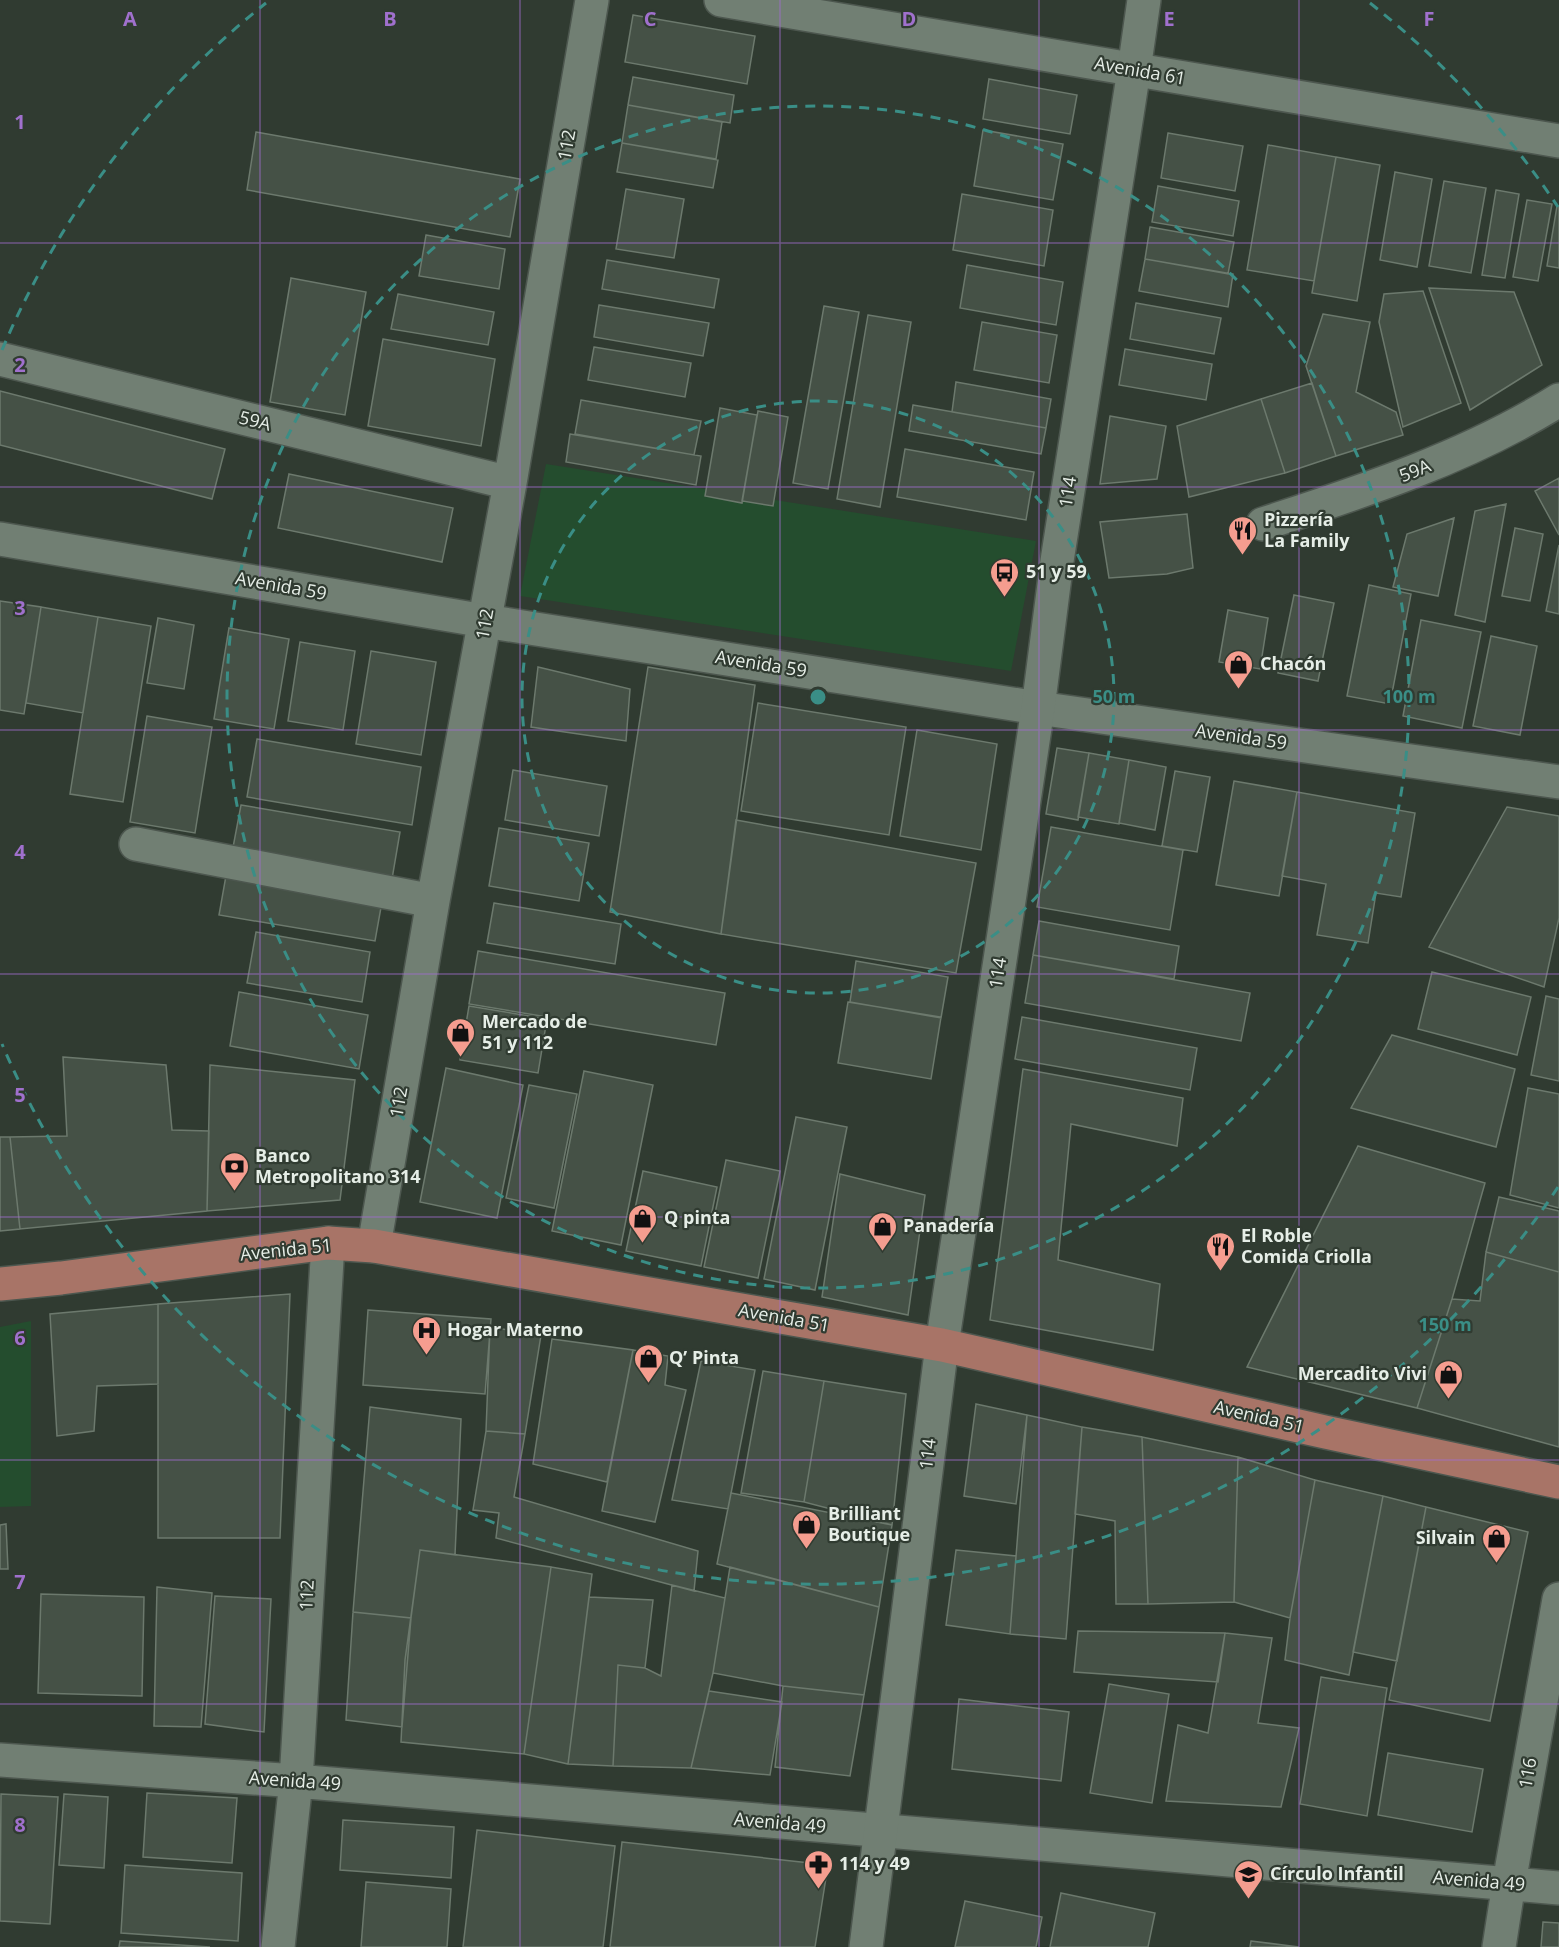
<svg xmlns="http://www.w3.org/2000/svg" width="1559" height="1947" viewBox="0 0 1559 1947" font-family="'Open Sans',sans-serif">
	<style>
		.green { fill: #244d2e }
		.building { fill: #455146; stroke: #6c796d; stroke-width: 1.5 }
		.lines { fill: none; stroke-linecap: round; stroke-linejoin: round }
		.minor-casing { stroke: #4d574f; stroke-width: 36 }
		.tertiary-casing { stroke: #4d574f; stroke-width: 36 }
		.secondary-casing { stroke: #4d574f; stroke-width: 36 }
		.primary-casing { stroke: #4d574f; stroke-width: 36 }
		.minor { stroke: #717f73; stroke-width: 33 }
		.tertiary { stroke: #717f73; stroke-width: 33 }
		.secondary { stroke: #717f73; stroke-width: 33 }
		.primary { stroke: #a87467; stroke-width: 33 }
		.grid { fill: none; stroke: #a070cd; stroke-width: 1.5; stroke-opacity: 0.55 }
		.ring { fill: none; stroke: #3a8e86; stroke-width: 3; stroke-dasharray: 10 8 }
		.labels { text-anchor: middle; stroke-width: 4.5; stroke-linejoin: round; paint-order: stroke }
		.street-label { font-size: 18px; fill: #e6eee7; stroke: #303b31 }
		.poi-label { font-size: 18px; font-weight: bold; fill: #e6eee7; stroke: #303b31; text-anchor: start }
		.grid-label { font-size: 20px; text-anchor: middle; font-weight: bold; fill: #a070cd; stroke: #303b31; stroke-width: 4.5; stroke-linejoin: round; paint-order: stroke }
		.centre { fill: #3a8e86; stroke: #303b31; stroke-width: 3 }
		.ring-label { font-size: 18px; text-anchor: middle; font-weight: bold; fill: #3a8e86; stroke: #303b31; stroke-width: 4.5; stroke-linejoin: round; paint-order: stroke }
	</style>
	<rect width="100%" height="100%" fill="#303b31"/>
	<path class="green" d="M546,464L1036,541L1011,671L520,596Z
		M31,1321V1506L0,1507V1327Z"/>
	<path class="building" d="M633,15L755,36L747,84L625,62Z
		M633,77L734,95L730,123L628,105Z
		M989,79L1077,95L1070,134L983,119Z
		M628,105L722,122L716,159L622,143Z
		M983,130L1063,144L1053,200L974,186Z
		M256,132L520,179L510,237L247,190Z
		M1168,133L1243,146L1235,191L1161,178Z
		M622,143L718,160L713,188L617,172Z
		M1268,145L1336,157L1314,281L1247,270Z
		M1336,157L1380,165L1357,301L1312,293Z
		M1395,172L1432,179L1417,267L1380,260Z
		M1444,181L1486,188L1471,273L1429,266Z
		M1158,186L1239,201L1233,236L1152,222Z
		M626,189L684,199L674,258L616,249Z
		M1496,190L1519,194L1505,278L1482,275Z
		M962,194L1053,210L1044,266L953,250Z
		M1527,200L1552,204L1538,281L1513,277Z
		M1557,206H1559V268L1547,266Z
		M1150,227L1234,242L1228,274L1145,259Z
		M426,235L505,249L499,289L419,276Z
		M1145,259L1233,274L1228,307L1139,291Z
		M607,260L719,279L714,308L602,289Z
		M967,265L1063,282L1056,325L960,308Z
		M291,278L366,292L345,415L270,402Z
		M1429,288L1514,292L1542,365L1470,410Z
		M1423,291L1461,403L1403,427L1379,322L1384,294Z
		M398,294L494,312L488,345L391,329Z
		M1136,303L1221,318L1214,354L1130,339Z
		M599,305L709,323L703,356L594,337Z
		M824,306L859,312L828,489L793,483Z
		M1323,314L1370,322L1356,392L1396,412L1403,435L1336,456L1306,366Z
		M868,315L911,322L880,507L837,499Z
		M982,322L1057,335L1049,383L974,370Z
		M383,339L495,359L481,446L368,426Z
		M594,347L691,363L685,397L588,380Z
		M1125,349L1212,364L1206,400L1119,385Z
		M956,382L1051,399L1046,428L952,412Z
		M1312,383L1336,456L1285,473L1261,399Z
		M0,391L225,449L212,499L0,445Z
		M1261,399L1285,473L1189,497L1177,426Z
		M581,400L701,421L694,455L575,434Z
		M913,405L1046,428L1041,454L909,431Z
		M720,408L757,415L742,503L705,496Z
		M758,411L788,417L773,506L742,501Z
		M1110,416L1166,426L1157,479L1100,484Z
		M570,434L701,456L696,485L566,462Z
		M905,449L1034,472L1026,520L897,497Z
		M289,474L453,508L442,562L278,528Z
		M1559,478V535L1535,491Z
		M1506,504L1485,622L1455,615L1475,511Z
		M1187,514L1193,568L1167,574L1109,578L1100,522Z
		M1454,518L1438,596L1393,587L1407,534Z
		M1515,528L1543,534L1530,601L1502,596Z
		M1559,545V614L1546,611Z
		M1369,585L1411,594L1390,704L1347,696Z
		M1294,595L1334,603L1318,681L1278,673Z
		M0,601L41,607L24,714L0,710Z
		M41,607L98,617L83,713L26,703Z
		M1228,610L1268,618L1260,669L1219,662Z
		M98,617L151,626L123,802L70,794Z
		M158,618L194,625L184,689L147,683Z
		M1421,620L1481,632L1462,728L1403,716Z
		M229,628L289,639L274,729L214,719Z
		M1491,636L1537,646L1520,735L1473,726Z
		M300,642L355,651L343,730L288,721Z
		M371,651L436,662L421,755L356,744Z
		M538,667L630,689L626,741L531,727Z
		M648,667L755,685L721,934L610,912Z
		M758,703L906,727L889,835L741,811Z
		M147,716L212,727L195,833L130,822Z
		M917,730L997,744L981,850L900,836Z
		M257,739L421,767L412,825L247,797Z
		M1057,748L1089,753L1078,820L1046,814Z
		M1089,753L1129,760L1119,824L1078,817Z
		M1129,760L1166,767L1155,830L1119,823Z
		M513,770L607,786L599,836L505,820Z
		M1175,771L1210,777L1197,852L1162,846Z
		M1234,781L1297,792L1279,896L1216,885Z
		M1297,792L1415,813L1401,897L1376,893L1368,943L1317,935L1326,884L1282,876Z
		M241,805L400,832L391,885L231,858Z
		M1507,807L1559,816V918L1544,987L1429,947Z
		M736,820L976,863L956,973L721,934Z
		M1051,827L1183,850L1170,930L1037,907Z
		M499,828L589,843L579,901L489,886Z
		M227,870L383,896L375,941L219,915Z
		M494,903L621,924L615,964L487,943Z
		M1039,921L1179,946L1174,979L1033,955Z
		M256,932L370,952L362,1002L247,983Z
		M478,951L725,993L716,1045L469,1004Z
		M1033,955L1250,993L1241,1041L1025,1003Z
		M856,961L948,977L941,1018L850,1002Z
		M1432,972L1531,997L1517,1055L1418,1029Z
		M239,992L368,1015L359,1069L230,1046Z
		M1546,996L1559,999V1081L1531,1075Z
		M848,1002L941,1017L931,1079L838,1063Z
		M469,1006L547,1019L538,1073L460,1060Z
		M1022,1017L1197,1048L1190,1090L1015,1059Z
		M1392,1035L1515,1069L1496,1147L1351,1108Z
		M63,1057L166,1065L172,1130L209,1131L207,1211L20,1229L10,1137L67,1136Z
		M210,1065L355,1080L340,1200L207,1211Z
		M446,1068L523,1085L497,1218L420,1202Z
		M1023,1069L1183,1098L1177,1146L1071,1124L1058,1260L1160,1284L1153,1350L990,1320Z
		M584,1071L653,1085L621,1245L552,1231Z
		M529,1085L577,1094L554,1208L506,1198Z
		M1528,1088L1559,1094V1208L1510,1195Z
		M796,1117L847,1127L815,1290L764,1279Z
		M0,1137H10L20,1229L0,1231Z
		M1358,1146L1485,1183L1452,1299L1417,1408L1247,1367Z
		M726,1160L780,1171L758,1278L704,1267Z
		M643,1171L717,1187L701,1266L626,1251Z
		M840,1174L925,1195L908,1315L822,1297Z
		M1499,1197L1559,1211V1272L1486,1252Z
		M1486,1252L1559,1272V1447L1417,1408L1452,1299L1480,1301Z
		M290,1294L280,1538H158V1304Z
		M158,1304V1384L97,1386L94,1431L57,1436L50,1314Z
		M368,1310L491,1319L485,1394L363,1385Z
		M490,1327L541,1335L525,1434L486,1431Z
		M552,1339L633,1350L607,1482L533,1464Z
		M633,1350L668,1356L665,1385L686,1390L655,1522L602,1511Z
		M701,1361L755,1370L728,1509L672,1500Z
		M763,1371L824,1381L804,1502L741,1493Z
		M824,1381L906,1394L892,1525L804,1502Z
		M976,1404L1027,1415L1016,1504L964,1496Z
		M370,1407L461,1419L455,1555L420,1550L411,1618L353,1612Z
		M1027,1415L1082,1427L1066,1639L1010,1634Z
		M1082,1427L1142,1437L1148,1604H1116L1115,1521L1075,1514Z
		M486,1431L525,1434L514,1497L698,1551L694,1591L496,1538L499,1513L473,1510Z
		M1142,1437L1238,1457L1234,1602L1148,1604Z
		M1238,1457L1315,1480L1290,1618L1234,1602Z
		M1315,1480L1383,1496L1349,1675L1285,1660L1290,1618Z
		M731,1493L892,1525L879,1607L717,1564Z
		M1383,1496L1426,1507L1397,1661L1353,1652Z
		M1426,1507L1528,1532L1490,1721L1389,1700Z
		M6,1524L8,1569H0V1525Z
		M420,1550L551,1567L524,1754L401,1742L405,1660Z
		M956,1550L1016,1556L1010,1634L946,1625Z
		M551,1567L592,1574L568,1764L524,1754Z
		M730,1567L879,1607L864,1695L783,1686L713,1673Z
		M672,1585L725,1598L713,1673L691,1768L613,1766L618,1665L645,1668L661,1676Z
		M157,1587L212,1593L201,1727L154,1726Z
		M41,1594L144,1597L142,1696L38,1693Z
		M215,1596L271,1599L264,1732L205,1724Z
		M589,1597L653,1600L645,1668L618,1665L613,1766L568,1764Z
		M353,1612L411,1618L402,1727L346,1720Z
		M1078,1631L1225,1633L1218,1682L1074,1672Z
		M1225,1633L1272,1638L1258,1723L1299,1728L1281,1807L1166,1801L1178,1725L1208,1733Z
		M1321,1677L1387,1688L1367,1816L1300,1804Z
		M1109,1684L1169,1694L1152,1803L1090,1793Z
		M783,1686L864,1695L850,1776L775,1767Z
		M709,1691L782,1702L770,1775L691,1768Z
		M959,1699L1069,1712L1061,1781L952,1769Z
		M1388,1753L1483,1769L1472,1832L1378,1815Z
		M147,1793L237,1798L232,1863L143,1857Z
		M1,1794L58,1797L50,1924L0,1921Z
		M64,1794L108,1797L104,1868L59,1865Z
		M343,1820L454,1827L451,1878L340,1870Z
		M477,1830L615,1846L603,1947H463Z
		M622,1842L828,1865L815,1947H610Z
		M125,1865L242,1873L238,1941L121,1933Z
		M366,1882L451,1889L447,1947H361Z
		M1061,1893L1155,1913L1148,1947H1050Z
		M965,1901L1042,1917L1036,1947H955Z
		M1543,1922L1559,1923V1947H1541Z
		M120,1941L210,1947H119Z
		M1251,1941L1299,1947H1250Z"/>
	<g class="lines">
		<defs>
			<path id="minor" d="M721,0L1559,141
				M0,359L510,483
				M1263,524C1364,491 1468,457 1559,400
				M136,844L433,901
				M374,1246L433,901L510,483L592,0
				M0,1760L296,1781L1559,1888
				M278,1947L296,1781L328,1243
				M1499,1947L1509,1883L1559,1599"/>
			<path id="tertiary" d="M0,539L485,621L1038,708L1559,782"/>
			<path id="secondary" d="M866,1947L942,1345L1038,708L1057,561L1134,70L1144,0"/>
			<path id="primary" d="M0,1284L61,1278L328,1243L374,1246L942,1345L1325,1432L1559,1482"/>
		</defs>
		<use href="#minor" class="minor-casing"/>
		<use href="#tertiary" class="tertiary-casing"/>
		<use href="#secondary" class="secondary-casing"/>
		<use href="#primary" class="primary-casing"/>
		<use href="#minor" class="minor"/>
		<use href="#tertiary" class="tertiary"/>
		<use href="#secondary" class="secondary"/>
		<use href="#primary" class="primary"/>
	</g>
	<path class="grid" d="M260,0V1947M520,0V1947M780,0V1947M1039,0V1947M1299,0V1947M0,243H1559M0,487H1559M0,730H1559M0,974H1559M0,1217H1559M0,1460H1559M0,1704H1559"/>
	<g class="ring">
		<circle cx="818" cy="697" r="296"/>
		<circle cx="818" cy="697" r="591"/>
		<path d="M1558 1187A887 887 0 0 1 2 1044M2 350A887 887 0 0 1 266 3M1370 3A887 887 0 0 1 1558 207"/>
	</g>
	<defs>
		<symbol id="restaurant-pin" viewBox="-11 -11 22 30"><path d="M0 17L-7.5 6A9.5 9.5 0 1 1 7.5 6Z" fill="#f59d8f" stroke="#303b31"/><path d="M-5-6h1v4h1v-4h1v4h1v-4h1v5L-1.5 .5V6h-2V.5L-5-1ZM5-6V6H3V1.5H1.5Q1.5-4 5-6Z" fill="#111"/></symbol>
		<symbol id="bus-pin" viewBox="-11 -11 22 30"><path d="M0 17L-7.5 6A9.5 9.5 0 1 1 7.5 6Z" fill="#f59d8f" stroke="#303b31"/><path d="M-5-6H5V4H4V6H2V4H-2V6H-4V4H-5ZM-3.5-4V0h7V-4ZM-3.5 1.2v1.5H-2V1.2ZM2 1.2v1.5H3.5V1.2Z" fill="#111"/></symbol>
		<symbol id="shop-pin" viewBox="-11 -11 22 30"><path d="M0 17L-7.5 6A9.5 9.5 0 1 1 7.5 6Z" fill="#f59d8f" stroke="#303b31"/><path d="M-5-2.5h2.3a2.7 3.5 0 0 1 5.4 0H5L5.5 6h-11ZM-1.5-2.5h3a1.5 2.3 0 0 0-3 0Z" fill="#111"/></symbol>
		<symbol id="bank-pin" viewBox="-11 -11 22 30"><path d="M0 17L-7.5 6A9.5 9.5 0 1 1 7.5 6Z" fill="#f59d8f" stroke="#303b31"/><path d="M-6-4H6V4H-6ZM0-2.3a2.3 2.3 0 1 0 0 4.6a2.3 2.3 0 1 0 0-4.6Z" fill="#111"/></symbol>
		<symbol id="hospital-pin" viewBox="-11 -11 22 30"><path d="M0 17L-7.5 6A9.5 9.5 0 1 1 7.5 6Z" fill="#f59d8f" stroke="#303b31"/><path d="M-5-5h3v3.5h4V-5h3V5h-3V1.5h-4V5h-3Z" fill="#111"/></symbol>
		<symbol id="pharmacy-pin" viewBox="-11 -11 22 30"><path d="M0 17L-7.5 6A9.5 9.5 0 1 1 7.5 6Z" fill="#f59d8f" stroke="#303b31"/><path d="M-2-6h4v4h4v4h-4v4h-4v-4h-4v-4h4Z" fill="#111"/></symbol>
		<symbol id="school-pin" viewBox="-11 -11 22 30"><path d="M0 17L-7.5 6A9.5 9.5 0 1 1 7.5 6Z" fill="#f59d8f" stroke="#303b31"/><path d="M0-5L7-2L0 1L-7-2ZM-4 1L0 2.5L4 1V4Q0 6-4 4Z" fill="#111"/></symbol>
	</defs>
	<g fill-rule="evenodd">
		<use href="#restaurant-pin" x="1226" y="514" width="33" height="45"/>
		<use href="#bus-pin" x="988" y="556" width="33" height="45"/>
		<use href="#shop-pin" x="1222" y="648" width="33" height="45"/>
		<use href="#shop-pin" x="444" y="1016" width="33" height="45"/>
		<use href="#bank-pin" x="218" y="1150" width="33" height="45"/>
		<use href="#shop-pin" x="626" y="1202" width="33" height="45"/>
		<use href="#shop-pin" x="866" y="1210" width="33" height="45"/>
		<use href="#restaurant-pin" x="1204" y="1230" width="33" height="45"/>
		<use href="#hospital-pin" x="410" y="1314" width="33" height="45"/>
		<use href="#shop-pin" x="632" y="1342" width="33" height="45"/>
		<use href="#shop-pin" x="1432" y="1358" width="33" height="45"/>
		<use href="#shop-pin" x="790" y="1508" width="33" height="45"/>
		<use href="#shop-pin" x="1480" y="1522" width="33" height="45"/>
		<use href="#pharmacy-pin" x="802" y="1848" width="33" height="45"/>
		<use href="#school-pin" x="1232" y="1858" width="33" height="45"/>
	</g>
	<g class="labels">
		<g class="street-label">
			<text transform="translate(1140 71) rotate(10)" y="6">Avenida 61</text>
			<text transform="translate(567 145) rotate(-80)" y="6">112</text>
			<text transform="translate(255 421) rotate(14)" y="6">59A</text>
			<text transform="translate(1415 471) rotate(-22)" y="6">59A</text>
			<text transform="translate(1068 492) rotate(-81)" y="6">114</text>
			<text transform="translate(281 586) rotate(10)" y="6">Avenida 59</text>
			<text transform="translate(485 624) rotate(-80)" y="6">112</text>
			<text transform="translate(761 664) rotate(9)" y="6">Avenida 59</text>
			<text transform="translate(1241 737) rotate(8)" y="6">Avenida 59</text>
			<text transform="translate(998 973) rotate(-81)" y="6">114</text>
			<text transform="translate(399 1102) rotate(-80)" y="6">112</text>
			<text transform="translate(286 1250) rotate(-6)" y="6">Avenida 51</text>
			<text transform="translate(784 1318) rotate(10)" y="6">Avenida 51</text>
			<text transform="translate(1259 1417) rotate(13)" y="6">Avenida 51</text>
			<text transform="translate(928 1454) rotate(-83)" y="6">114</text>
			<text transform="translate(307 1595) rotate(-87)" y="6">112</text>
			<text transform="translate(1528 1773) rotate(-80)" y="6">116</text>
			<text transform="translate(295 1781) rotate(4)" y="6">Avenida 49</text>
			<text transform="translate(780 1823) rotate(5)" y="6">Avenida 49</text>
			<text transform="translate(1479 1881) rotate(5)" y="6">Avenida 49</text>
		</g>
		<g class="poi-label">
			<text x="1264" y="526">Pizzería<tspan x="1264" dy="21">La Family</tspan></text>
			<text x="1026" y="578">51 y 59</text>
			<text x="1260" y="670">Chacón</text>
			<text x="482" y="1028">Mercado de<tspan x="482" dy="21">51 y 112</tspan></text>
			<text x="255" y="1162">Banco<tspan x="255" dy="21">Metropolitano 314</tspan></text>
			<text x="664" y="1224">Q pinta</text>
			<text x="903" y="1232">Panadería</text>
			<text x="1241" y="1242">El Roble<tspan x="1241" dy="21">Comida Criolla</tspan></text>
			<text x="447" y="1336">Hogar Materno</text>
			<text x="669" y="1364">Q’ Pinta</text>
			<text x="1427" y="1380" text-anchor="end">Mercadito Vivi</text>
			<text x="828" y="1520">Brilliant<tspan x="828" dy="21">Boutique</tspan></text>
			<text x="1475" y="1544" text-anchor="end">Silvain</text>
			<text x="839" y="1870">114 y 49</text>
			<text x="1270" y="1880">Círculo Infantil</text>
		</g>
	</g>
	<g class="grid-label">
		<text x="130" y="26">A</text>
		<text x="390" y="26">B</text>
		<text x="650" y="26">C</text>
		<text x="909" y="26">D</text>
		<text x="1169" y="26">E</text>
		<text x="1429" y="26">F</text>
		<text x="20" y="129">1</text>
		<text x="20" y="372">2</text>
		<text x="20" y="615">3</text>
		<text x="20" y="859">4</text>
		<text x="20" y="1102">5</text>
		<text x="20" y="1345">6</text>
		<text x="20" y="1589">7</text>
		<text x="20" y="1832">8</text>
	</g>
	<circle cx="818" cy="697" r="9" class="centre"/>
	<g class="ring-label">
		<text x="1114" y="703">50 m</text>
		<text x="1409" y="703">100 m</text>
		<text x="1445" y="1331">150 m</text>
	</g>
</svg>
